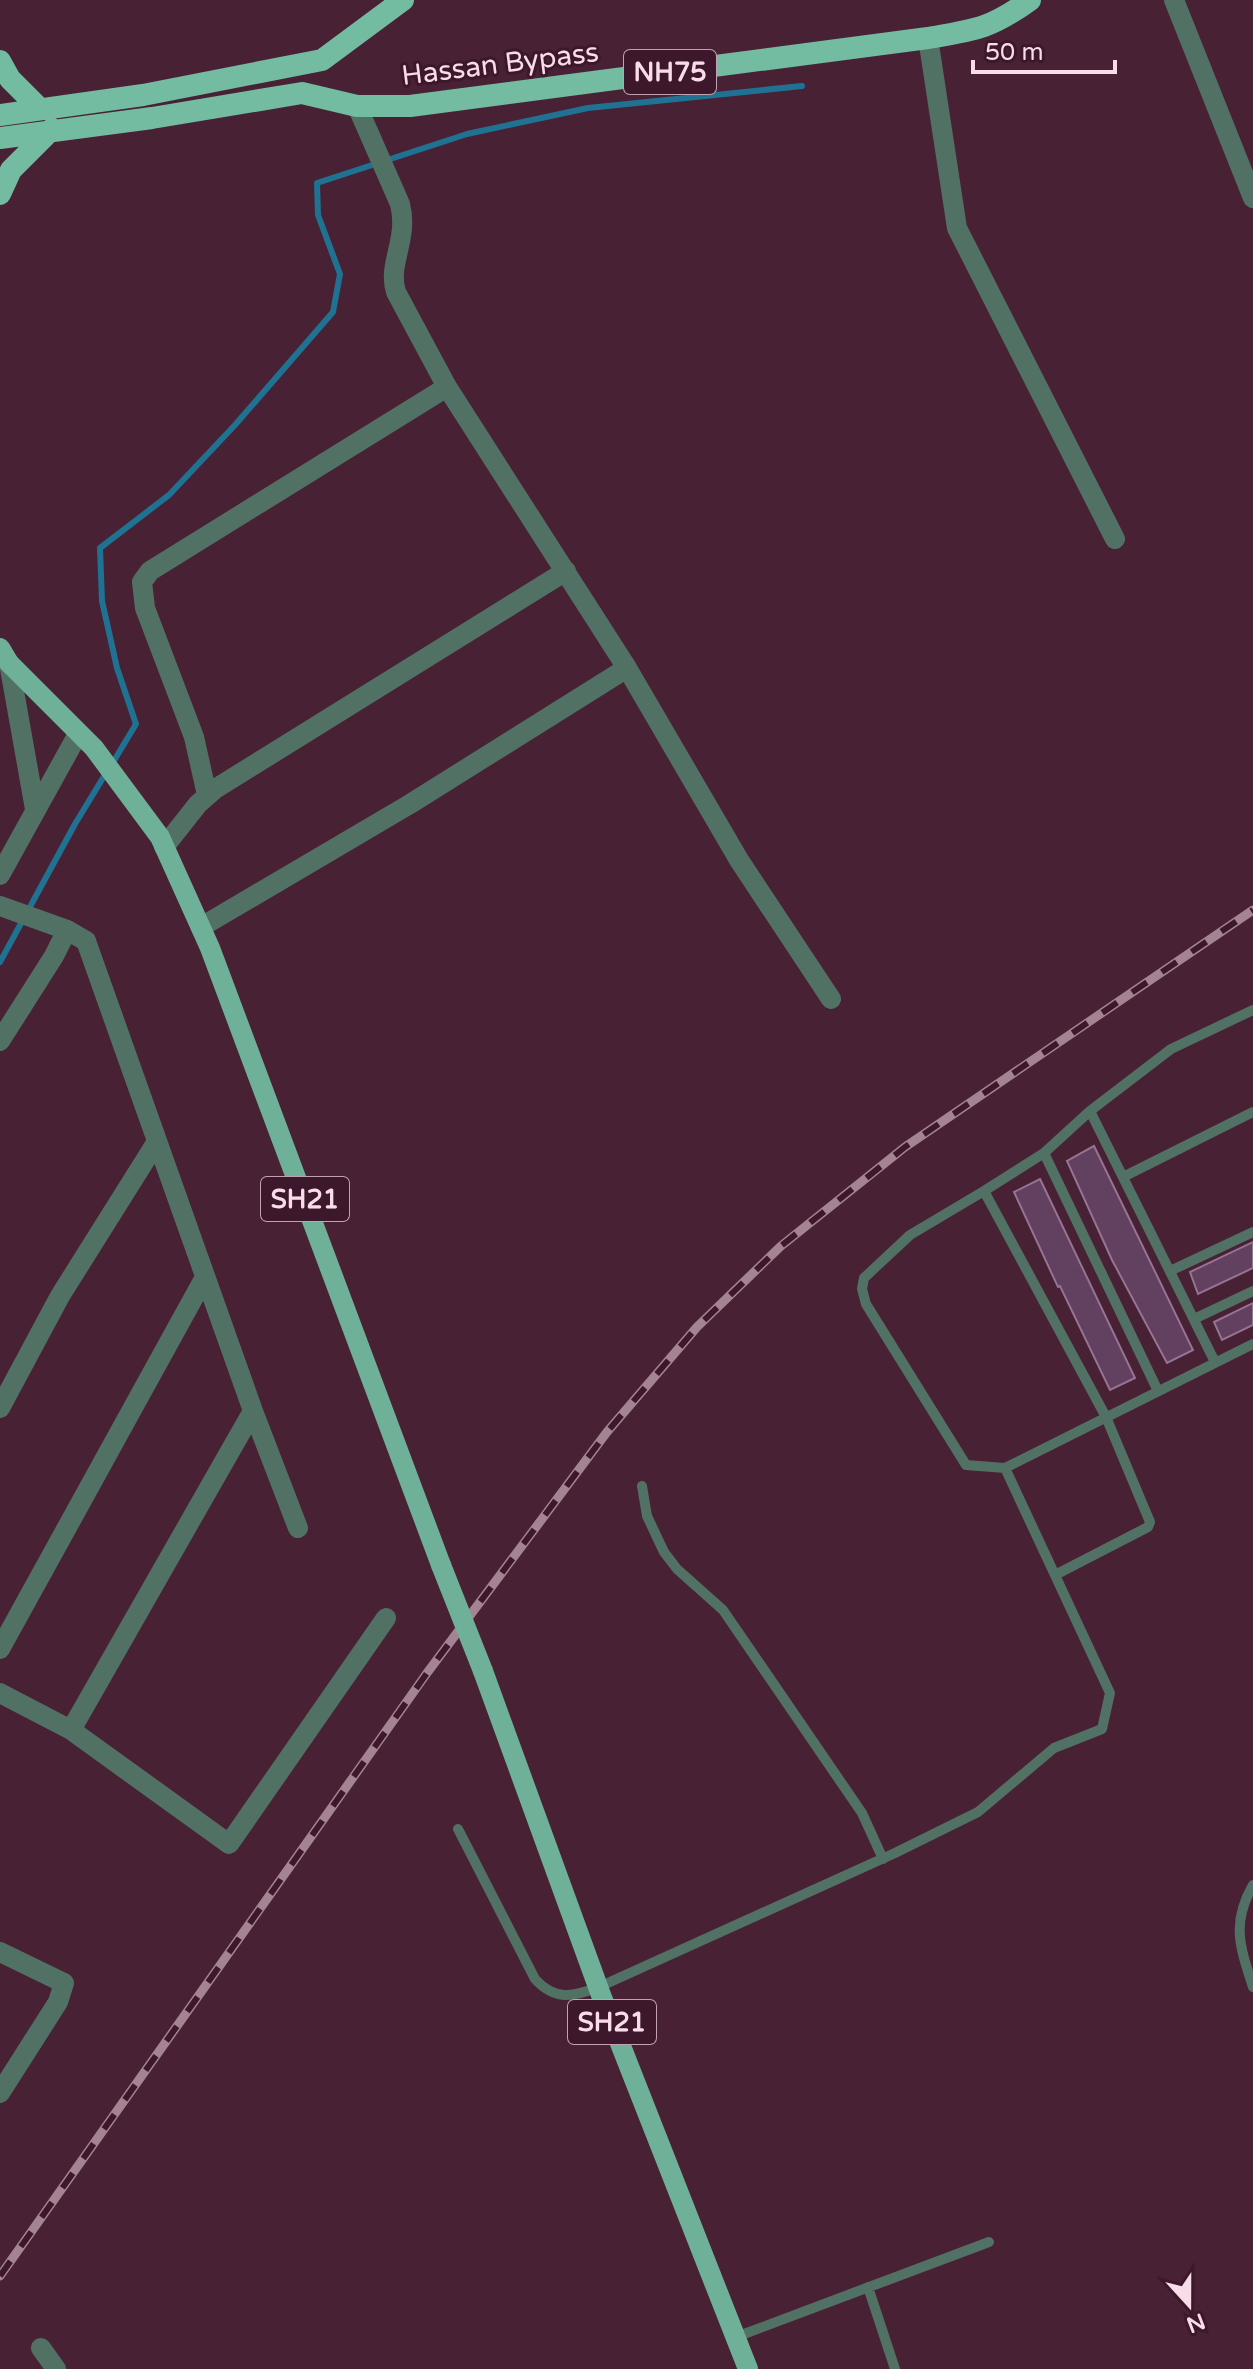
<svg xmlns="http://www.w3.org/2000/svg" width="1253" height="2369" viewBox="0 0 1253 2369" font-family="'Varela Round',sans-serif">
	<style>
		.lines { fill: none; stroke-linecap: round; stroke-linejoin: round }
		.stream { stroke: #207292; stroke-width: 6 }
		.building { fill: #62405f; stroke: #977394; stroke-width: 2 }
		.service { stroke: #527165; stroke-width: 10 }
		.minor { stroke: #527165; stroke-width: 20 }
		.tertiary { stroke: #527165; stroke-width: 20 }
		.primary { stroke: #6eb098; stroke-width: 20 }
		.trunk { stroke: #73bca2; stroke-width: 22 }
		.rail-casing { stroke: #a48393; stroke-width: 9 }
		.rail { stroke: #3d172b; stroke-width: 6; stroke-dasharray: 18; stroke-linecap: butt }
		.primary-bridge { stroke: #6eb098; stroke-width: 20 }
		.labels { text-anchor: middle; stroke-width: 6; stroke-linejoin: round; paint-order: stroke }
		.shield { fill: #3d172b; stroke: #c0a2b0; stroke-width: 2 }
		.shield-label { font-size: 26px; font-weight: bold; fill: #f8dde9 }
		.street-label { font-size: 28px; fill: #f8dde9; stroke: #3d172b }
	</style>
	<rect width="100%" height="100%" fill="#482135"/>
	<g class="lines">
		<path class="stream" d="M112,764L136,724L117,668L102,601L100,548L169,495L235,425L333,312L340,274L318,215L317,183L467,134L588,108L802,86
			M0,962L75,824L106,773"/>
	</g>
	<path class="building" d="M1094,1146L1193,1350L1167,1363L1112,1260L1067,1161Z
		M1040,1179L1135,1378L1110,1390L1060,1286L1058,1287L1014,1192Z
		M1253,1242V1268L1198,1294L1190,1272Z
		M1253,1303V1325L1222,1340L1214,1322Z"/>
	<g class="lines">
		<path class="service" d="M1090,1111L1044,1153L1158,1391
			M1044,1153L984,1191L1106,1417L1150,1522L1148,1527L1055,1575
			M1123,1177L1253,1112
			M984,1191L910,1235L864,1278L862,1289L866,1304L966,1465L1005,1468
			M1170,1271L1253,1232
			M1194,1319L1253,1291
			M1215,1362L1090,1111L1171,1049L1253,1010
			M642,1486L647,1516L664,1552L677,1569L723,1610L862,1813L883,1859
			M458,1829L535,1979C555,2001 573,1997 599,1987L895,1853L978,1812L1054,1748L1102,1729L1110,1693L1005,1468L1253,1344
			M1253,1885C1231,1923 1240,1947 1253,1987
			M868,2287L895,2369
			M736,2337L989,2242"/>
		<path class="minor" d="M1174,0L1253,198
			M928,38L957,228L1115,539
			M357,106L400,204C409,240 387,264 396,292L447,387L627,668L739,860L831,999
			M9,663L35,809
			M207,795L194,737L145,608L142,582L150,571L447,387
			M164,847L198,804L215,789L566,571
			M0,875L78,734
			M0,906L67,930
			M201,927L410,804L627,668
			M0,1408L60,1296L156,1143
			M253,1411L298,1528
			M0,1649L205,1277
			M0,1693L71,1730L229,1844L386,1618
			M71,1730L253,1411L86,941
			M0,1952L64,1983L58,2002L0,2093
			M41,2348L56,2369"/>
		<path class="tertiary" d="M0,1041L54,956L67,930L86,941"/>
		<path class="primary" d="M0,648L9,663L94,748L160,837L210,948L441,1565
			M483,1671L601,1995L748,2369"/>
		<path class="trunk" d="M0,61L10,79L40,109
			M0,115L143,95L322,60L403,0
			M0,138L152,118L302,93L357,106H410L928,38C975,30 990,29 1030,0
			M0,194L11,170L52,129"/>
		<defs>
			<path id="rail" d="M0,2276L427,1673L607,1432L697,1327L781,1246L905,1147L1253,910"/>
		</defs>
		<use href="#rail" class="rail-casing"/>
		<use href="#rail" class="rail"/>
		<path class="primary-bridge" d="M441,1565L483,1671"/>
	</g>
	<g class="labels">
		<g class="shield">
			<rect x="624" y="50" width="92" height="44" rx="6"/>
			<rect x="261" y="1177" width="88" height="44" rx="6"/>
			<rect x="568" y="2000" width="88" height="44" rx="6"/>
		</g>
		<g class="shield-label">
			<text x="670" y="81">NH75</text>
			<text x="305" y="1208">SH21</text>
			<text x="612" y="2031">SH21</text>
		</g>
		<g class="street-label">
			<text transform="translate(500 63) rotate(-7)" y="10">Hassan Bypass</text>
		</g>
	</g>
	<g transform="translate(1189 2305) rotate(159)" stroke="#3d172b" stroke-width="6" paint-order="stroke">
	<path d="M0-6L14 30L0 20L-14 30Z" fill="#f8dde9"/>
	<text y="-12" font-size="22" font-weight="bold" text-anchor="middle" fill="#f8dde9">N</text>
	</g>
	<path d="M973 60v12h142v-12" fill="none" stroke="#f8dde9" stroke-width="4"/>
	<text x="985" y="60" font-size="24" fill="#f8dde9" stroke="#3d172b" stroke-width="6" paint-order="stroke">50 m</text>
</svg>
